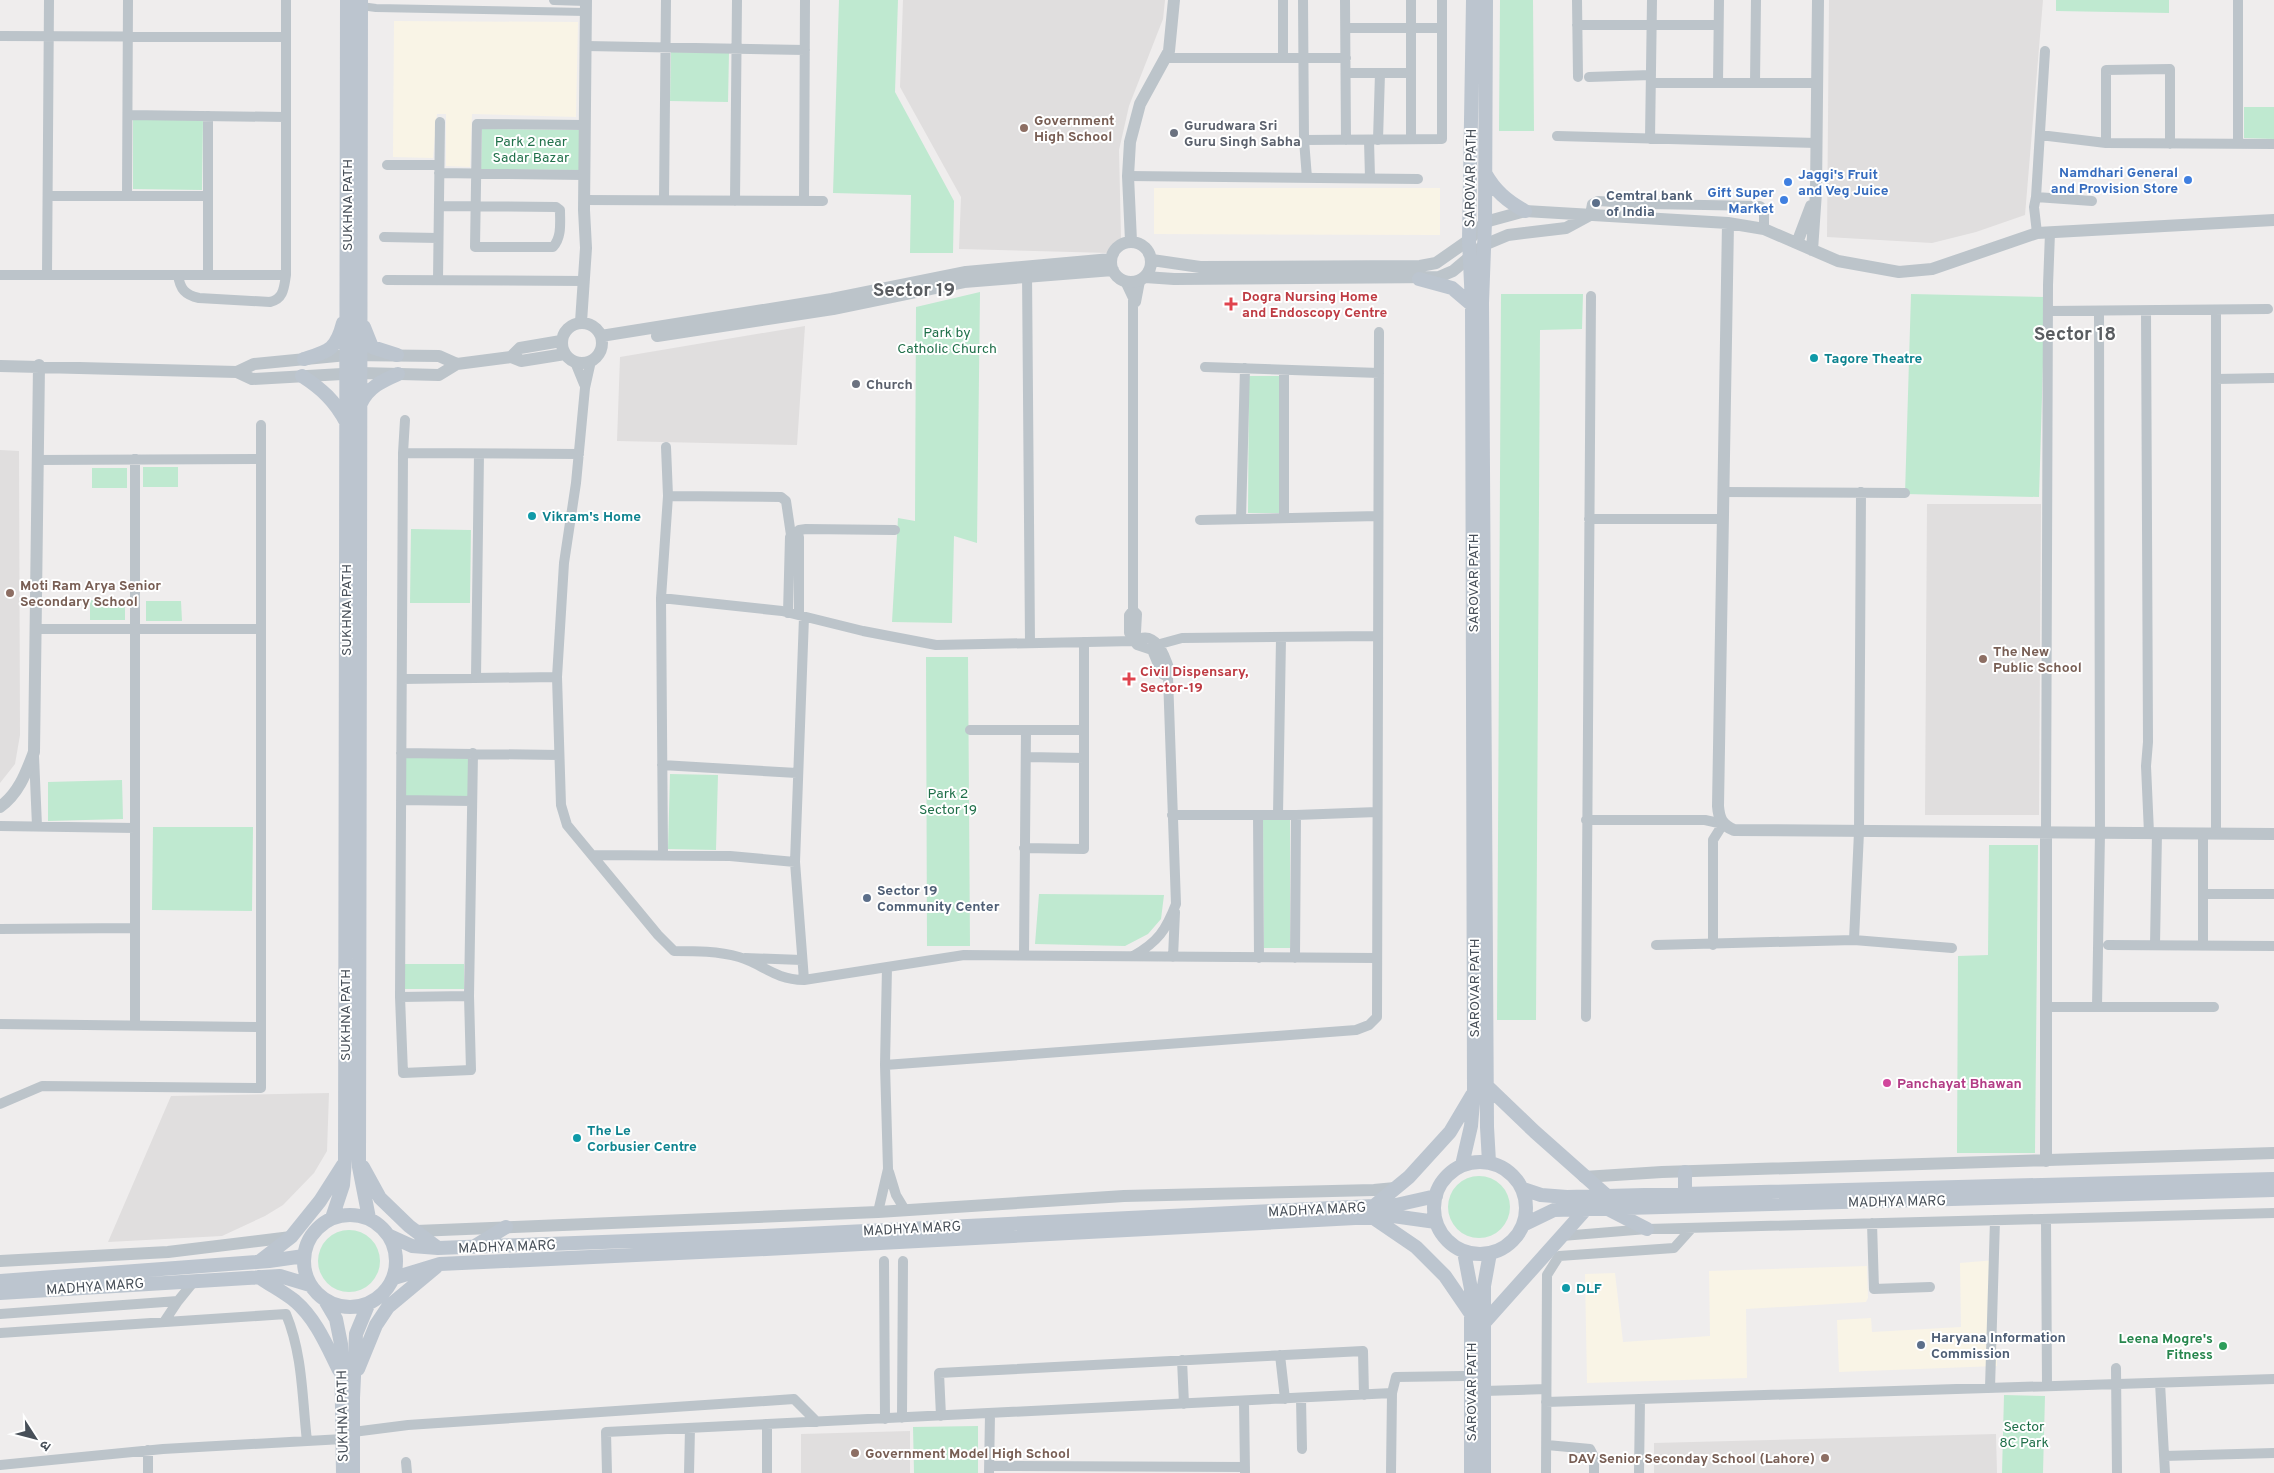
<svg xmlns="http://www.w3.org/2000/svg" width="2274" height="1473" viewBox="0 0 2274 1473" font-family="Overpass,'Noto Sans Devanagari',sans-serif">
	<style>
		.commercial { fill: #f9f4e6 }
		.education { fill: #e0dede }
		.green { fill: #bfe9d0 }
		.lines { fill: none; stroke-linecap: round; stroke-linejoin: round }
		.pedestrian { stroke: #bcc4ca; stroke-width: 8 }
		.minor { stroke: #bcc4ca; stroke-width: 10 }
		.tertiary { stroke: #bcc4ca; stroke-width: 12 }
		.secondary { stroke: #bcc5cf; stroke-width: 14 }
		.education-dot { fill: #8d6e63; stroke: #fff; stroke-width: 2 }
		.worship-dot { fill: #6b7280; stroke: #fff; stroke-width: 2 }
		.shop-dot { fill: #3f7fe0; stroke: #fff; stroke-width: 2 }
		.service-dot { fill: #5c6f8a; stroke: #fff; stroke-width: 2 }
		.health-dot { fill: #e0444e; stroke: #fff; stroke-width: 2 }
		.culture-dot { fill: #0f9aa8; stroke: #fff; stroke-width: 2 }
		.hotel-dot { fill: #d1479c; stroke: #fff; stroke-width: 2 }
		.leisure-dot { fill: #2e9e5b; stroke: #fff; stroke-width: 2 }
		.labels { text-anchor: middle; stroke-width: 4; stroke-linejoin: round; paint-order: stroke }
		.education-label { font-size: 14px; font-weight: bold; fill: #785e54; stroke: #fff; text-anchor: start }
		.worship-label { font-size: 14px; font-weight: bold; fill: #5b616d; stroke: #fff; text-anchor: start }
		.park-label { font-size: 14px; fill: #20704a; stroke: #fff }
		.shop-label { font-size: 14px; font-weight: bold; fill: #366cbe; stroke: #fff; text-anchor: end }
		.street-label { font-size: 14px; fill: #474f58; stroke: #fff }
		.service-label { font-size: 14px; font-weight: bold; fill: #4e5e75; stroke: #fff; text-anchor: start }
		.health-label { font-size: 14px; font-weight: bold; fill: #be3a42; stroke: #fff; text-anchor: start }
		.culture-label { font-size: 14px; font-weight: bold; fill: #0d838f; stroke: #fff; text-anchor: start }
		.hotel-label { font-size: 14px; font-weight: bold; fill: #b23c85; stroke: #fff; text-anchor: start }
		.leisure-label { font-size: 14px; font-weight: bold; fill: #27864d; stroke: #fff; text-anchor: end }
		.district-label { font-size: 19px; font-weight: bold; fill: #5a5d61; stroke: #fff }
	</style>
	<rect width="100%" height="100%" fill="#efeded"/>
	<path class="commercial" d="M394,21L578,22L576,117L472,114L470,167L446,166V114H437L433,158L393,157Z
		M1154,188H1440V235L1154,234Z
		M1995,1260L1997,1366L1839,1372L1837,1320L1871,1318L1872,1332L1961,1327L1960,1263Z
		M1867,1266L1868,1298L1866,1302L1746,1309L1747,1378L1587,1383L1585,1274L1615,1273L1623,1342L1710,1336L1709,1271Z"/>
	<path class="education" d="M903,0H1165L1163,19L1129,106L1119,150L1121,238L1109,253L959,249L961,197L900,87Z
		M1829,0H2043L2025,215L1976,232L1932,243L1827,237Z
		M805,326L797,445L617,441L620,357Z
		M0,450L19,451L20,735L15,764L0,783Z
		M1927,504H2041L2039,815H1925Z
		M329,1093L327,1151L314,1173L283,1205L265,1216L222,1236L108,1242L171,1096Z
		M910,1431V1473H801V1434Z
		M1996,1434L1997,1473H1654V1443Z"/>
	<path class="green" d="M839,0H898L895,92L954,201L953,253H910L911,195L833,193Z
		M1500,0H1533L1534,131H1499Z
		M2056,0H2169V13L2056,11Z
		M671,52L729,53L728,102L670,101Z
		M2244,107H2274V139L2244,138Z
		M133,119H203L202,190L133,189Z
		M482,129L580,130L579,170L481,169Z
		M980,292L977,543L954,536L952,623L892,622L898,518L915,521L916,307Z
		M1501,294H1583L1582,329L1540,330L1536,1020H1497Z
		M1911,294L2045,297L2039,497L1905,494Z
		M1249,376H1280V513H1248Z
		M143,467H178V487H143Z
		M92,468H127V488H92Z
		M411,529L471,530L470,603H410Z
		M90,600H125V620H90Z
		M146,601H181L182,621H146Z
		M926,657H968L970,946H927Z
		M405,757L469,758L468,797L404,796Z
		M670,774L718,775L716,850L668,849Z
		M122,780L123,819L48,821V782Z
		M1263,820H1290V948H1264Z
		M153,827H253L252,911L152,910Z
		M1989,845H2038L2035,1153H1957L1958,956L1988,955Z
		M1039,894L1164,895L1161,919L1148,934L1125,946L1035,944Z
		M404,964H464V989H404Z
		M1448 1207a31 31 0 1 1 62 0a31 31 0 1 1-62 0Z
		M318 1261a31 31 0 1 1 62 0a31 31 0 1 1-62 0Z
		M2004,1395L2045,1396L2043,1473H2002Z
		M978,1426V1473H914L913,1427Z"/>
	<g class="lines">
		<path class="pedestrian" d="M361,6L376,8L586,12"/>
		<path class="minor" d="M554,0L586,1
			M1303,0L1304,140L1307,178
			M1345,0L1346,140
			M1577,0L1578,77
			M2238,0V144
			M1577,25H1718
			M1346,28H1442
			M0,36L285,37
			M586,46L805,50
			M1166,58H1346
			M1283,58V0
			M1346,73H1411
			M1589,77L1651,75
			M1651,83H1817
			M1718,83L1719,0
			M1755,83L1756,0
			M128,115L285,117
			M208,116V275
			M2040,135L2106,143L2274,144
			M1557,136L1817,143
			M1411,139V0
			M1650,139L1652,0
			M1304,140L1442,139V0
			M1369,140L1370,178
			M1378,140L1380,73
			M2106,143V70L2170,69V144
			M387,165H439
			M439,173L584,175
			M1128,176L1418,179
			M48,196H208
			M127,196L128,0
			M2036,197L2092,201
			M584,200L823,201
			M664,200L666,0
			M735,201L737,0
			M804,201L805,0
			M439,206L556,207L560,210C560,223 562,237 553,247H475C476,206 476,165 477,124L585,125
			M1590,215L1592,204L1598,201L1649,204L1760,206L1764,210V229
			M2037,233L2034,207L2036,197L2045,51
			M384,237L438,238
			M1027,272L1030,643
			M0,275H286
			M47,275L49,0
			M178,275C180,289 185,295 199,298L270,302C284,299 284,287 286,275V0
			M387,280L584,281
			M438,280L440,122
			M1125,281L1133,298V610L1129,615V633L1133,636
			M1136,302L1140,281
			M2048,311L2268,309
			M2146,311L2148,742L2146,766L2149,833
			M591,361L585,388L576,483L564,563L557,677L561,805L567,825L658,935L674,951C696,951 718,951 739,957C765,965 773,979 804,980L964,955L1376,958
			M575,362L584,384
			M1205,367L1379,373
			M2216,379L2274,378
			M405,420L403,453L400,997L403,1073L471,1070L469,996L473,753
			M403,453L579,454
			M38,460L261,459
			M1723,492L1905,493
			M668,496L781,497L786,501L791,535
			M1284,518V370
			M1241,519L1245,368
			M1589,519H1723
			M1200,520L1378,516
			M795,534L799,530L806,529L895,530
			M661,598L782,611L863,631L936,645L1134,641C1156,628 1165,655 1170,671L1168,677L1176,904C1166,930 1158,942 1133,956
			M788,613L790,537L795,534L799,537V615
			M36,629H261
			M1132,640L1133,636L1136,632L1137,614L1133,610
			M1134,641L1137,645L1152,650L1162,674L1168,677
			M1152,650L1160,644L1182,638L1378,636
			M476,678L479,454
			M402,679L557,677
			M970,730H1084
			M401,753L559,755
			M34,756L37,826
			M1026,757L1084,758
			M662,765L797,773
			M401,800L472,801
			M1172,815H1258
			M1278,815L1281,638
			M1296,815L1377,812
			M1586,820H1705L1723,824L1713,840V945
			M0,826L135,828
			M2046,833L2048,285L2050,233
			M2216,834V310
			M1024,848L1084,849V642
			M593,855L730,856L795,862
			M663,855L661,598L668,496L666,447
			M2203,894H2274
			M0,929L135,928
			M1854,940L1859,832L1861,492
			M1656,945L1854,940L1952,948
			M2108,945L2274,946
			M2155,945L2157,833
			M2203,946V834
			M1024,955L1026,730
			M1173,957L1175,912
			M745,958L802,960
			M1259,958L1258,815H1296L1295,958
			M804,980L795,862L804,617
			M400,997L469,996
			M2046,1007H2214
			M2097,1007L2100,833L2099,311
			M1586,1017L1591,296
			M0,1024L261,1027
			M135,1026V459
			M885,1065L1356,1030L1369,1025L1377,1017L1379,332
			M0,1104L42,1086L261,1088V425
			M889,1172L896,1195L905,1210
			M878,1212L888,1169L885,1065L887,967
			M2046,1219L2047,1386
			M1872,1223L1874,1289L1930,1287
			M1562,1236L1647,1229L2274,1213
			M884,1261L885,1419
			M0,1314L178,1301L195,1280
			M164,1322L178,1301
			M0,1333L286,1314C303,1355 302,1398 307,1441
			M1280,1355L1285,1399
			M1182,1360L1184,1404
			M2116,1368L2117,1473
			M2160,1383L2165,1473
			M1990,1388L1995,1220
			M1484,1391L1546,1389
			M1301,1398L1302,1449
			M1244,1401L1245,1472
			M1546,1402L2274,1379
			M941,1416L939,1373L1363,1351L1364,1395
			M902,1418L903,1261
			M353,1432L408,1425L794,1399L817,1422
			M1547,1445L1590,1449L1594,1457V1473
			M148,1450V1473
			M2164,1456L2274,1453
			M406,1462L407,1473
			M0,1465L163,1449L343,1439
			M989,1466L1245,1467
			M607,1473L606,1432L1392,1393
			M689,1473L690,1428
			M767,1473V1424
			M989,1473L990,1414
			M1391,1473L1392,1393L1396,1377L1464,1376
			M1546,1473L1547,1275L1559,1256L1674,1248L1692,1228
			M1639,1473L1640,1399"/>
		<path class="tertiary" d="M1728,223L1718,806C1719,819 1722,825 1734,830L2274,834
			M1131,241L1128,176L1130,142L1140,104L1169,51L1174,0
			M1111 262a20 20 0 1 1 40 0a20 20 0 1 1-40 0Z
			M1797,243L1811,206
			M1812,250L1816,192L1818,0
			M1152,260L1200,267L1420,266L1436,263L1469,240L1485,222L1525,211L1728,223L1764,229L1838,261L1899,272L1932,269L2037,233L2274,220
			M1145,277L1174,279L1439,277L1453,271L1484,245L1508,235L1566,228L1590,215
			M581,322L586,248L584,210L586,0
			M562 343a20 20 0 1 1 40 0a20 20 0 1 1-40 0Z
			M601,336L832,299L966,272L1111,259
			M657,336L833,309L964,282L1113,270
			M511,357L520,348L561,341
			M0,366L237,372L254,364L347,355L439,356L457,364
			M237,372L252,379L360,373L439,375L457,364L511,357L521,361L565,354
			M0,807C19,793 26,773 34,752L39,365
			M2046,1161V833
			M1584,1177L1662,1172L2274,1153
			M416,1231L878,1212L1124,1196L1374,1190L1395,1188
			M0,1261L168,1252L291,1237"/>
		<path class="secondary" d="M361,0L359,1167L369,1218
			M1486,0L1485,222L1482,303L1487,1127L1489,1162
			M1485,173C1495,191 1507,201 1525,211
			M1419,279L1452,288L1472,305
			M364,327L372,347L397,355
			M304,359C329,351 336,350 343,323
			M302,376C322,389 335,401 346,422
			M361,403C369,387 382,381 398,374
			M1487,1086L1535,1132L1606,1195
			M1434 1208a46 46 0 1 1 92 0a46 46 0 1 1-92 0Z
			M1462,1165L1471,1126L1474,1090L1472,305L1469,240L1473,0
			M363,1167L380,1198L409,1226L438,1248
			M1523,1189L1541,1195L1567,1197L2274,1179
			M1685,1194V1172
			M1374,1206L1409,1177L1450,1132L1472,1095
			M1608,1209L1647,1229
			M304 1261a46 46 0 1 1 92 0a46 46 0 1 1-92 0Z
			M1372,1217L1416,1247L1445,1276L1471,1314
			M332,1218L343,1185L345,1160L347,0
			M1523,1225L1554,1210L2274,1190
			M390,1236L412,1246L438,1248L764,1236L1374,1206L1396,1205L1436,1196
			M475,1246L506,1227
			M1464,1252L1471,1289V1473
			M260,1261L291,1237L320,1201L343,1165
			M259,1277C270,1285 284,1292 295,1301C316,1319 327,1346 339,1370
			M394,1278L440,1264L766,1249L1393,1216L1436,1222
			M0,1281L269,1261L304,1256
			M0,1293L280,1276L310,1285
			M326,1302L336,1319L341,1344L343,1473
			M1484,1323L1586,1209
			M358,1369L376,1325L388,1307L436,1267
			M353,1473V1398L356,1334L368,1305
			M1484,1473V1286L1490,1253"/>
	</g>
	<g class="education-dot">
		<circle cx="1024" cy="128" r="5"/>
		<circle cx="10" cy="593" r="5"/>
		<circle cx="1983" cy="659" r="5"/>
		<circle cx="855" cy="1453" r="5"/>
		<circle cx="1825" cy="1458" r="5"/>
	</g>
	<g class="worship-dot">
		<circle cx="1174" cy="133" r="5"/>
		<circle cx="856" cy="384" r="5"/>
	</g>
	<g class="shop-dot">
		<circle cx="2188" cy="180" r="5"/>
		<circle cx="1788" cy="182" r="5"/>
		<circle cx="1784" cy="200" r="5"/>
	</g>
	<g class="service-dot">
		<circle cx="1596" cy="203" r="5"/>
		<circle cx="867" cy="898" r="5"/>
		<circle cx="1921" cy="1345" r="5"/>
	</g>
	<g class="health-dot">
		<path d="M1228.5 296.5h5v5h5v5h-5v5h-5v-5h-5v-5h5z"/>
		<path d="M1126.5 671.5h5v5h5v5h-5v5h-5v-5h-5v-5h5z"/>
	</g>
	<g class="culture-dot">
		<circle cx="1814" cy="358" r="5"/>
		<circle cx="532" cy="516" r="5"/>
		<circle cx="577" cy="1138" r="5"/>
		<circle cx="1566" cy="1288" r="5"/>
	</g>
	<circle class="hotel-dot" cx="1887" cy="1083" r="5"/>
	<circle class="leisure-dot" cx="2223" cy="1346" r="5"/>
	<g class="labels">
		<g class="education-label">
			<text x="1034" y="125">Government<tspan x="1034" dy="16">High School</tspan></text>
			<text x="20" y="590">Moti Ram Arya Senior<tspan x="20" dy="16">Secondary School</tspan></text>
			<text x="1993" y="656">The New<tspan x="1993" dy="16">Public School</tspan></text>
			<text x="865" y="1458">Government Model High School</text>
			<text x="1815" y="1463" text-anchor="end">DAV Senior Seconday School (Lahore)</text>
		</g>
		<g class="worship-label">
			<text x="1184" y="130">Gurudwara Sri<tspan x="1184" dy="16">Guru Singh Sabha</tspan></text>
			<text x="866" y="389">Church</text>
		</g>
		<g class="park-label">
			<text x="531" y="146">Park 2 near<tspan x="531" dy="16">Sadar Bazar</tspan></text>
			<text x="947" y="337">Park by<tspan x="947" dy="16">Catholic Church</tspan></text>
			<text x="948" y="798">Park 2<tspan x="948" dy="16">Sector 19</tspan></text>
			<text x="2024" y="1431">Sector<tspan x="2024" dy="16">8C Park</tspan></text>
		</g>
		<g class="shop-label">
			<text x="2178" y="177">Namdhari General<tspan x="2178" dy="16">and Provision Store</tspan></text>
			<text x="1798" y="179" text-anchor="start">Jaggi's Fruit<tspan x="1798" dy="16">and Veg Juice</tspan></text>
			<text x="1774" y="197">Gift Super<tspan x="1774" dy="16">Market</tspan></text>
		</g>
		<g class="street-label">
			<text transform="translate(1470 178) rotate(-89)" y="5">SAROVAR PATH</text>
			<text transform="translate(347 205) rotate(-90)" y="5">SUKHNA PATH</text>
			<text transform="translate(1473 583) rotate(-90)" y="5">SAROVAR PATH</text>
			<text transform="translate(346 610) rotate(-90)" y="5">SUKHNA PATH</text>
			<text transform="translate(1474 988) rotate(-90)" y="5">SAROVAR PATH</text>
			<text transform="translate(345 1015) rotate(-90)" y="5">SUKHNA PATH</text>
			<text transform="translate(1897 1201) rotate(-1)" y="5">MADHYA MARG</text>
			<text transform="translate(1317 1209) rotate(-3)" y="5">MADHYA MARG</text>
			<text transform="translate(912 1228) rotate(-3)" y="5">MADHYA MARG</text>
			<text transform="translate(507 1246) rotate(-2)" y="5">MADHYA MARG</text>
			<text transform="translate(95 1286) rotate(-4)" y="5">MADHYA MARG</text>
			<text transform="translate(1471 1392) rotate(-90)" y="5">SAROVAR PATH</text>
			<text transform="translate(342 1416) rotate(-91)" y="5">SUKHNA PATH</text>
		</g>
		<g class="service-label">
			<text x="1606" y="200">Cemtral bank<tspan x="1606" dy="16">of India</tspan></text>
			<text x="877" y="895">Sector 19<tspan x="877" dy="16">Community Center</tspan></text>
			<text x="1931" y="1342">Haryana Information<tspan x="1931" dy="16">Commission</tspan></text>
		</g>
		<g class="health-label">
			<text x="1242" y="301">Dogra Nursing Home<tspan x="1242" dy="16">and Endoscopy Centre</tspan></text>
			<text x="1140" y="676">Civil Dispensary,<tspan x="1140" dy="16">Sector-19</tspan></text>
		</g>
		<g class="culture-label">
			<text x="1824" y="363">Tagore Theatre</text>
			<text x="542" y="521">Vikram's Home</text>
			<text x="587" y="1135">The Le<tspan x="587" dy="16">Corbusier Centre</tspan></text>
			<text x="1576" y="1293">DLF</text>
		</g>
		<g class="hotel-label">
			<text x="1897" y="1088">Panchayat Bhawan</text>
		</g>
		<g class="leisure-label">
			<text x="2213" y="1343">Leena Mogre's<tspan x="2213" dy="16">Fitness</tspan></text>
		</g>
		<g class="district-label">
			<text x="914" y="296">Sector 19</text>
			<text x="2075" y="340">Sector 18</text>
		</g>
	</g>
	<g transform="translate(35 1438) rotate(126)" stroke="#ffffff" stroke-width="4" paint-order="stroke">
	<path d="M0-4L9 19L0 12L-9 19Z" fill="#474f58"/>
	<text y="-8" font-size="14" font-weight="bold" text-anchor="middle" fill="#474f58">उ</text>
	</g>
</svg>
